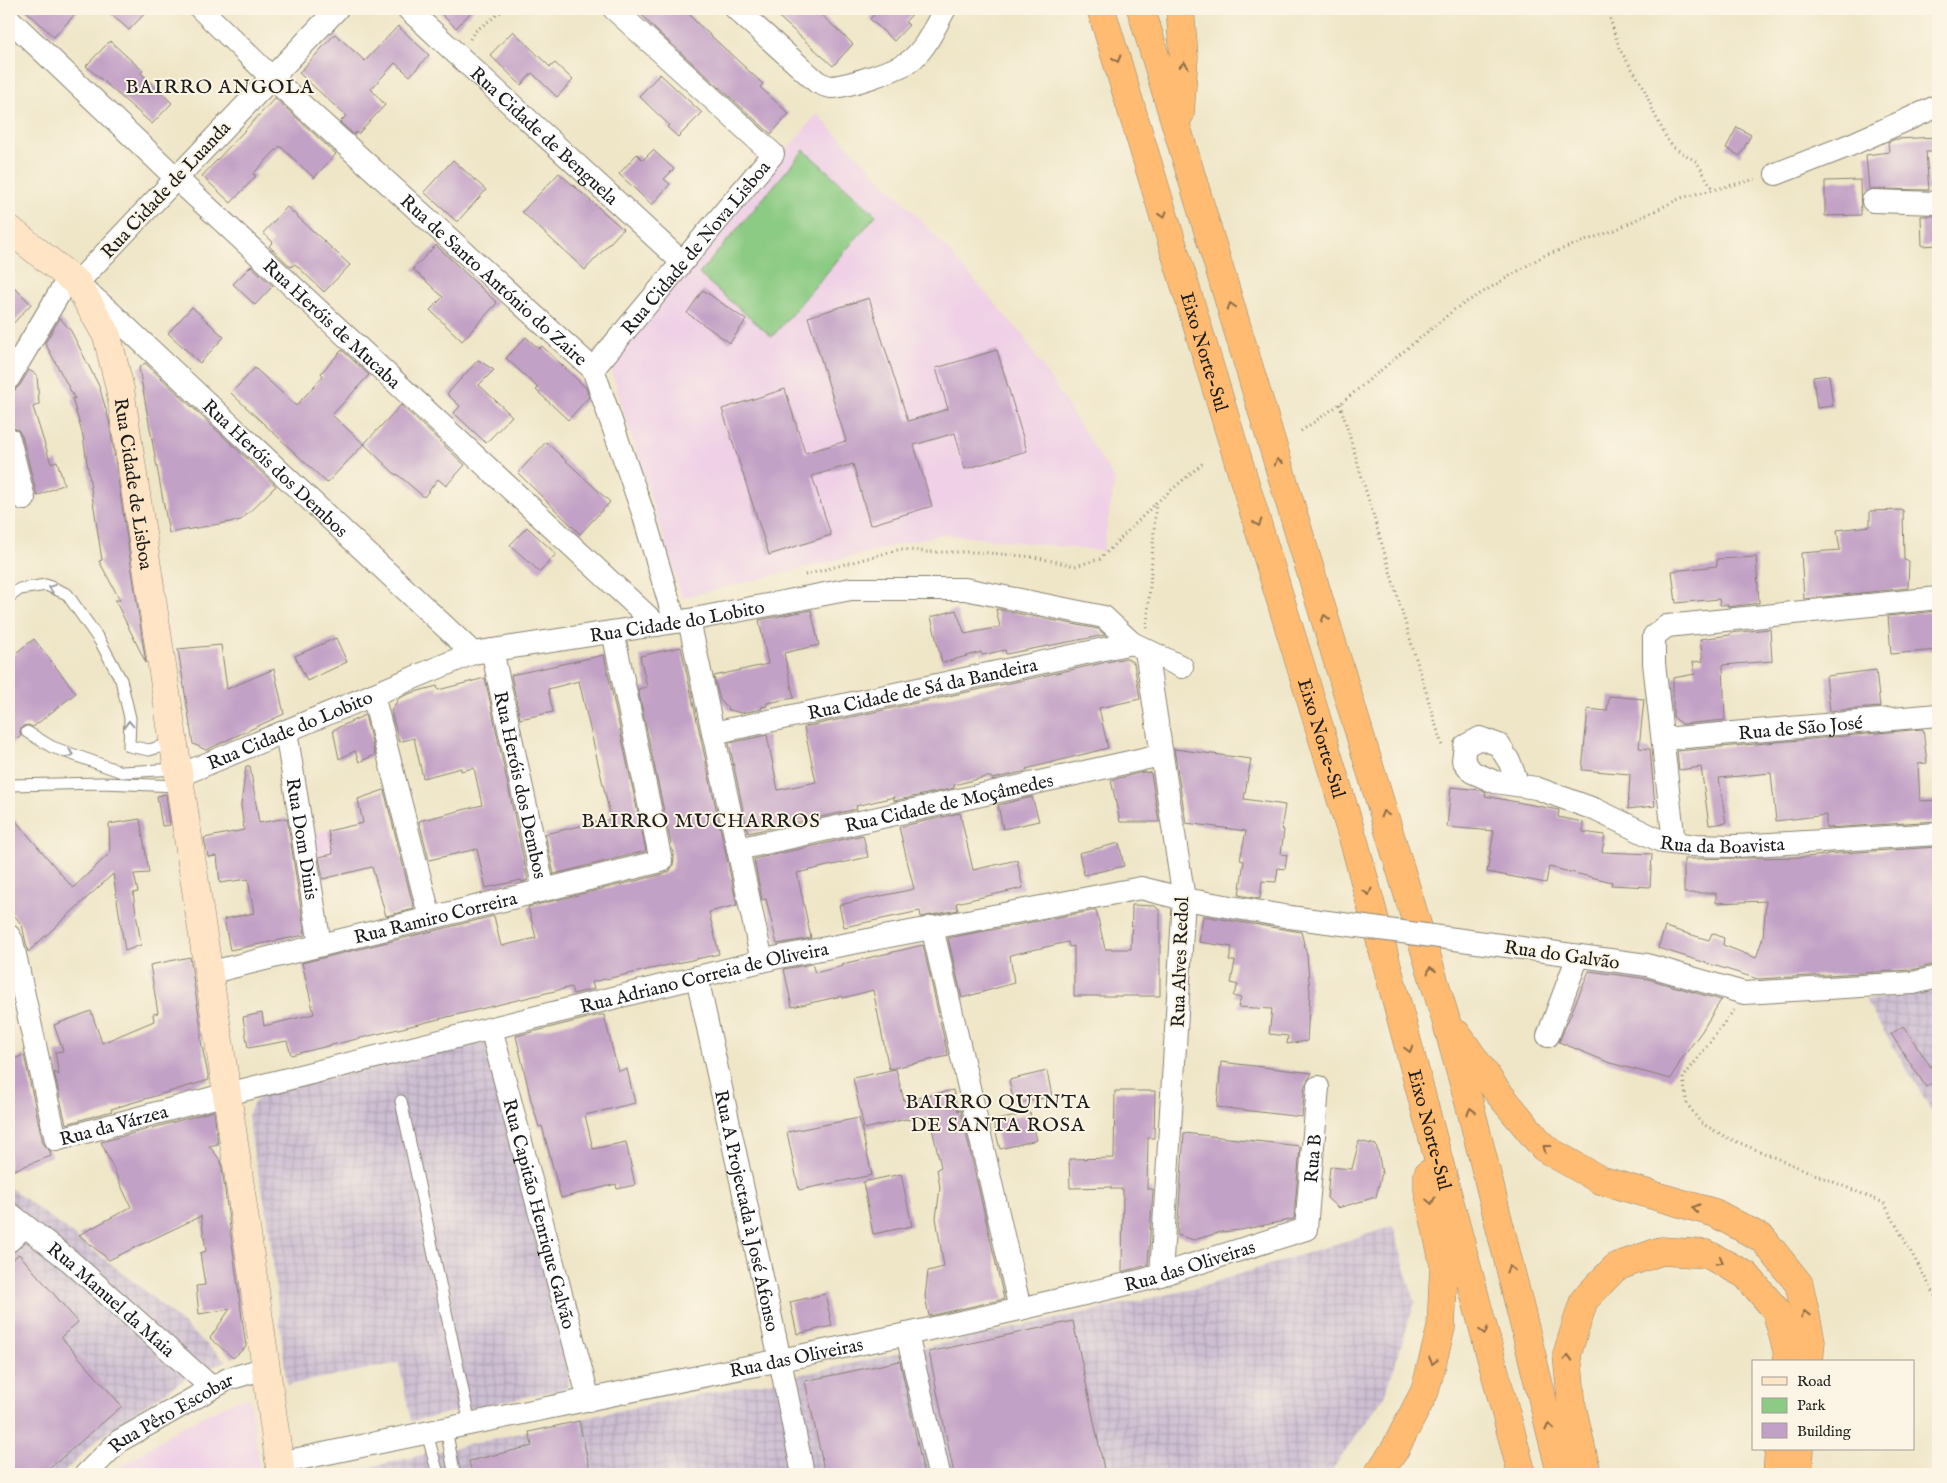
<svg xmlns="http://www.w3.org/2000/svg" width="1947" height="1483" viewBox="0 0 1947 1483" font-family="'IM FELL English',serif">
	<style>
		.built { fill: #efd0e6 }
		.industrial { fill: url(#industrial-grid) }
		.green { fill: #8ccb83; stroke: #547450 }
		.building { fill: #c2a1c6 }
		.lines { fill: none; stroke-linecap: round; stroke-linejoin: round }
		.lane-casing { stroke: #868172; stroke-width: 13 }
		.street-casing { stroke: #868172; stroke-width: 24 }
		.secondary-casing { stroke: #868172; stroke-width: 29 }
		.highway-casing { stroke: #868172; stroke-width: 29 }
		.path { stroke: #868172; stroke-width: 3; stroke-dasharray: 1 4; stroke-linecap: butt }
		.lane { stroke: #fff; stroke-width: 11 }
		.street { stroke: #fff; stroke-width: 22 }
		.secondary { stroke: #ffe4c6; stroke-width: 28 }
		.highway { stroke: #febb71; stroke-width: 28 }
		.street-bridge-casing { stroke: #868172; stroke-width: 24; stroke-linecap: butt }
		.street-bridge { stroke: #fff; stroke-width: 22 }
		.oneway { stroke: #8d6c46 }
		.oneway2 { stroke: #999 }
		.labels { text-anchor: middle; stroke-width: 4; stroke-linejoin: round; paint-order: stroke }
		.street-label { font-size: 19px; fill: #1c1c1c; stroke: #fcf5e5 }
		.neighbourhood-label { font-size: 20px; letter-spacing: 1px; fill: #1c1c1c; stroke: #fcf5e5 }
	</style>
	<defs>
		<pattern id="industrial-grid" width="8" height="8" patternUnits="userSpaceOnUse" patternTransform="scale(1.25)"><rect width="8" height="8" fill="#cdbed2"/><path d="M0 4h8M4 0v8" fill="none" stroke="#afa3b4"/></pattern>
	</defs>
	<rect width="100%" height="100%" fill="#fcf5e5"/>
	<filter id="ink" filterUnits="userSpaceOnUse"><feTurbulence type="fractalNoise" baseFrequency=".02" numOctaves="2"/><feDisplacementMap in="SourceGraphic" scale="10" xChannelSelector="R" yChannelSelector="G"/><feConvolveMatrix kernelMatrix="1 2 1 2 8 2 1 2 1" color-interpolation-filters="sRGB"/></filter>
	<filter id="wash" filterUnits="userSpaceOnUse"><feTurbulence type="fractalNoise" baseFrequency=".0096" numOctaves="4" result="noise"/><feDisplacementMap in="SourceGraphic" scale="20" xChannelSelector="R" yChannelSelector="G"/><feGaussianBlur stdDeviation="1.12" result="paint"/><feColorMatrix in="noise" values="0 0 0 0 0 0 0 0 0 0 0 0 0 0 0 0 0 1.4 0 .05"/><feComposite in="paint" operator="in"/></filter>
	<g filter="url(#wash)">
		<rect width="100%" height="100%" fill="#efe6c8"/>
		<path class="built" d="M817,114L923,222L1021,333L1115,480L1103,551L942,534L682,598L608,361Z
			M353,825L363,869L322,879L313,833Z
			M239,1399H250L260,1474H110L179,1428Z"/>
		<path class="industrial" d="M1938,990V1117L1936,1118L1865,1000Z
			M485,1042L491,1046L569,1374L567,1388L411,1421L399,1363L287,1385L267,1212L254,1154L248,1116L253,1104L263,1094Z
			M9,1187L75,1236L138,1285L226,1361L185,1379L140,1409L97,1440L62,1474H9Z
			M1393,1226L1415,1302L1385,1396L1329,1474H339L621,1410L767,1382L1192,1289Z"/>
		<path class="green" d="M804,150L876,215L772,337L699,274Z"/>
		<g id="blocks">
			<path class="building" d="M24,9H80L54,37Z
				M105,9H149L129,30Z
				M436,9H474L456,28Z
				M636,9H685L695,21L763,84L760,87L789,114L771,134L656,30Z
				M770,9H815L853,44L833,66Z
				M879,9H917L905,22L909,25L894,41L870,19Z
				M398,26L429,55L410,76L395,63L371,89L385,105L358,134L356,132L354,135L340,122L346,116L299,73L335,34L365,61Z
				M513,31L550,67L555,63L573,80L557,97L532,73L521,85L490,55Z
				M110,41L143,71L141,73L172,103L152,124L86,66Z
				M660,74L702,113L678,137L667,127L669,125L639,96Z
				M275,98L336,154L314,178L280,146L253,174L256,176L231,203L202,176Z
				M1737,127L1751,135L1740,156L1726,148Z
				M1938,137V152H1926L1929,190L1869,189L1866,155L1889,152L1888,142L1896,139Z
				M653,150L674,169L664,179L670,184L652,205L619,174L637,154L643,160Z
				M453,160L486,190L457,222L424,192Z
				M559,173L623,229L585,270L522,212Z
				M1860,180L1861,215L1825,216V181Z
				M287,207L350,265L324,292L295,264L291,267L269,246L273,242L263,233Z
				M1921,216H1938V245L1922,246Z
				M436,245L497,303L462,341L430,310L443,297L413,269Z
				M251,266L273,286L255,305L233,284Z
				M9,282L31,304L9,328Z
				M703,290L746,320L730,343L687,313Z
				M869,298L908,421L948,409L936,368L997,350L1027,451L965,469L955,433L914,445L932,506L870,525L853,464L812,476L831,535L769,555L722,409L785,389L805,453L846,441L808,317Z
				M192,307L224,337L200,363L168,333Z
				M60,318L71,331L99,386L109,420L146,663L115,600H120L99,561L102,560L83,436L72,398L75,399L45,343Z
				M526,337L539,349L542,346L586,388L589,397L568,420L536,390L538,388L506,358Z
				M342,350L369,375L332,415L364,444L327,483L231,393L255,368L296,406L323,376L321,373Z
				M478,360L494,370L479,385L512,416L486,443L454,413L460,406L447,394Z
				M145,363L276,486L241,520L169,533L139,368Z
				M29,370L37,375L39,404L33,407L43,439L51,463L57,461L64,484L37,496L22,436L18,430L9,426V391L15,390L20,385Z
				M1829,375L1833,406L1817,408L1813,377Z
				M401,405L465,465L446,486L438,479L424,497L397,474L396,475L364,444Z
				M546,442L610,502L580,534L518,473Z
				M1903,510L1904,560L1909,561L1908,588L1804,599L1801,553L1840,550L1837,530L1870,526V511Z
				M527,527L556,554L540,572L510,545Z
				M1756,557L1759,603L1728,607V605H1720L1719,599L1676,603L1672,571L1717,566V559Z
				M996,609L1098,629L1105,635L1006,654L1005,650L982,655L981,652L942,663L931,617L956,610L965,634L1000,627Z
				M811,610L819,645L784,653L794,698L767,703V706L761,707L762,709L741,713L729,710L720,700L714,676L768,664L759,620Z
				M1938,611V650L1891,654L1888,616Z
				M1770,629L1772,661L1723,665L1725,720L1682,724L1673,717V678L1695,674L1693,662L1703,661L1700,639L1730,635V633Z
				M336,638L347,662L307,681L295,656Z
				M34,639L76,693L33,727L28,725L23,726L20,731L21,736L9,746V658Z
				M221,645L227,689L274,669L284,714L206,750L193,744L178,649Z
				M681,647L737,905L709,912L719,954L592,982L594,989L573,994L571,987L291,1055L287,1041L248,1048L243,1017L262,1013L264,1026L314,1014L302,963L494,916L501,946L536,938L528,907L664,874L670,871L673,865L674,858L638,689L647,687L640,656Z
				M604,655L646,851L554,874L545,834L611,819L579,681L548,689L553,712L520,719L511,675Z
				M1126,658L1134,663L1140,699L1099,708L1108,748L1026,769L1027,771L992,779L991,777H986L954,785V788L894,801V797L856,806L857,809L748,833L729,743L767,735L778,790L816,782L804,727Z
				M1876,670L1880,707L1830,711L1826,676Z
				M485,678L528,880L522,882L521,880L486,888L477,849L429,860L419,821L482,805L474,768L461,771V768L423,778L414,738L399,742L391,711L399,698L411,693L437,686L438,690Z
				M1609,696L1644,699L1639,748L1650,749L1655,806L1628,809L1630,774L1582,770L1588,709L1607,711Z
				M365,715L375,755L359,762L355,751L339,759L333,730Z
				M1923,729L1927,763L1918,764L1920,801L1938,800V821L1826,828V815L1776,821L1771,773L1719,778L1726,823L1709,825L1701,767L1679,770L1677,751Z
				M1174,749L1251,759L1244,799L1285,805L1281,829L1284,830L1281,854L1287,855L1285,869L1278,868L1276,882L1262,881L1260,899L1239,895L1244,861L1240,860L1246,831L1186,823Z
				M246,766H250L259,823L287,818L305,935L230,950L224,919L254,913L248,879L220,883L217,856L208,857L204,838L244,830L241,805Z
				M1144,772L1151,773L1159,822H1120L1111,780Z
				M1451,787L1481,790L1486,792L1485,796L1559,810L1558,817L1583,822V832L1605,835L1602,852L1652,854L1650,887L1611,885L1612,882L1549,867L1546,883L1487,872L1494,831L1447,827Z
				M384,790L414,909L386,916L372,867L323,879L319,857L333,854L328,831L363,823L358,799Z
				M166,794L170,825L162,826L157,796Z
				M1032,797L1039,821L1003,829L998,805Z
				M9,813L73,888L110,853L109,824L140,819L149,873L134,874L138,892L133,893L141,945L125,951L113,874L28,952L22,925L9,909Z
				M960,813L973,870L1017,860L1023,888L956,903L958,910L921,917L920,911L844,927L839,905L914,889L899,827Z
				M863,835L868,857L797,873L811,938L777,944L766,899L762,900L754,859Z
				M1119,843L1124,866L1084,875L1079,853Z
				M1938,847V962L1936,964L1911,970L1758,979L1658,948L1665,927L1709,940L1712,933L1724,938L1723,945L1756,958L1763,937L1766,901L1716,903V893H1684V859L1806,857L1826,855V854Z
				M1132,905L1155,906L1160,911V996H1074V946L1069,947L1068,942L1010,955L1014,983L962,998L948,938L1096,910L1105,949H1131Z
				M1203,916L1301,932L1307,955L1310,992L1307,1041L1287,1044L1288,1036L1269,1034L1272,1009L1238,1007L1241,998L1233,996L1238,985L1231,983L1235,961H1229L1232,947L1199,942Z
				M923,945L948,1056L889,1069L873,990L843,998L842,996L792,1007L784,969L812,964L815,973L843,966L842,964Z
				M190,957L201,1029V1041L209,1080L111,1109L112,1111L66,1124L54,1072L59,1075L55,1052L63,1051L54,1025L91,1011L102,1043L154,1021L153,1014L158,1013L150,965Z
				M1589,971L1648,979L1721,1000L1702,1031L1681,1060L1671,1079L1610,1063L1559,1042Z
				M600,1015H604L618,1071L627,1069L635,1103L585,1115L593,1149L626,1142L635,1185L617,1189L616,1184L561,1198L542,1126L539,1127L531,1100L516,1036Z
				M1903,1026L1931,1067L1938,1062V1079L1926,1087L1891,1034Z
				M24,1055L43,1143L50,1151L51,1156L9,1172V1061Z
				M1221,1062L1312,1073L1305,1085L1302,1117L1217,1107Z
				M896,1069L904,1101L953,1090L958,1111L961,1110L962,1116L1004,1299L929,1316L925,1297L928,1271L944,1267L936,1218L940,1188L937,1169L941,1167L929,1116L907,1120L906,1119L864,1129L853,1078Z
				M1047,1071L1052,1096L1014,1104L1009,1080Z
				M1115,1091H1155L1154,1138H1148L1147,1189H1153L1148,1265L1122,1272L1123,1189H1111V1187L1070,1188L1069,1159L1114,1158Z
				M214,1111L218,1144L209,1146L221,1161L246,1347L233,1358L210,1338L230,1309L199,1314L196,1286L205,1285L200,1253L206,1251L201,1216L109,1260L79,1235L131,1207L101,1142Z
				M1030,1113L1037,1140L1000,1149L993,1121Z
				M859,1118L872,1175L799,1190L787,1132Z
				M1184,1133L1300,1146L1294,1219L1241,1230L1221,1232L1194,1240L1177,1235Z
				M1359,1141L1376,1145L1378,1152L1382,1173L1376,1197L1338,1208L1327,1198L1330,1167L1352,1169Z
				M901,1174L912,1226L873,1234L863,1182Z
				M19,1254L78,1322L61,1337L122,1406L43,1474H9V1262Z
				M825,1294L832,1326L797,1334L790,1302Z
				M1073,1321L1105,1474H954L929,1352Z
				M900,1361L924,1474H825L805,1381Z
				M579,1421L591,1474H472L469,1461L532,1446L529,1432Z"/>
		</g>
	</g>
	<g filter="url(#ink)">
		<use href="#blocks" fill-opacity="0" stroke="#868172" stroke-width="1"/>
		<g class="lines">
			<defs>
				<path id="lane" d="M9,597L20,589L46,585L67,594L100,641L121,680L130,718L129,746L149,750L173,743
					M27,732L52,747L122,772L177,769
					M9,783L11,785L102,783L179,786
					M401,1101L470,1424
					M446,1429L454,1471
					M427,1433L438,1474"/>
				<g id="street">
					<path id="s1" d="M201,9L271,77L593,369L643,513L675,622"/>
					<path id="s2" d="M337,9L77,283L108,310L473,653"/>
					<path id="s3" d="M408,9L682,262"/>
					<path d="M736,9L817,82C822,84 827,87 832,87C848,86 897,70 910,61C926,49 935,26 945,9"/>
					<path id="s4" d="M9,19L176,178L657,625"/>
					<path d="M1776,174L1850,145L1938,106"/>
					<path d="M1873,201L1938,203"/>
					<path id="s5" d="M593,369L773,154L614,9"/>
					<path d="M9,378L69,277"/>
					<path d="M9,439L24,499"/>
					<path d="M689,620L762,961"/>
					<path id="s6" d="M492,650L544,890"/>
					<path d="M1146,651L1184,899L1161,1275"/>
					<path d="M373,695L430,918"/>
					<path id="s7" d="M286,731L320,945"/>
					<path id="s8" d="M713,733L1132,643"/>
					<path id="s9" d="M1663,739L1938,715"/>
					<path id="s10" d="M178,776L473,653L689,620L851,589H965L1104,617L1132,643L1182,667"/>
					<path id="s11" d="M1518,785L1510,763L1499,745L1480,738L1465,746L1463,760L1472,772L1495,782L1536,788L1594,809L1663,842L1689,845L1737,846L1938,834"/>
					<path d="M1674,843L1654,663V636L1667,626L1938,598"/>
					<path id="s12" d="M738,849L1161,755"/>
					<path d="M932,927L1020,1309"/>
					<path id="s13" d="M9,936L12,941L56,1140L227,1094L774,958L1141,888L1184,899L1290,917"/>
					<path d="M1507,946L1647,965L1744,993L1913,983L1938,977"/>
					<path id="s14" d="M208,973L661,861L613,632"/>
					<path id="s15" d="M697,977L780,1360L803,1474"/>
					<path id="s16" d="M491,1028L589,1400"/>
					<path d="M1548,1036L1578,956"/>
					<path id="s17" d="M9,1213L70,1261L212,1388"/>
					<path d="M9,1241L25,1226"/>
					<path d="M907,1334L939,1474"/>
					<path id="s18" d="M279,1463L907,1334L1020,1309L1144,1280L1306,1229L1318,1087"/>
					<path id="s19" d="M86,1474L119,1441L228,1379L266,1368"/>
				</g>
				<g id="secondary">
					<path id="s20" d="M9,229L77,283L107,336L120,389L227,1094L281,1474"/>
				</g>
				<g id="highway">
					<path id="s21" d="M1101,9L1355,845L1522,1474"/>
					<path d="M1141,9L1445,1017L1470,1106L1561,1474"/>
					<path d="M1180,114L1184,57L1180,9"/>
					<path d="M1457,1034L1496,1090L1544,1148L1600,1180L1715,1213L1763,1239L1799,1284L1811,1341L1809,1362"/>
					<path d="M1378,1474L1394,1451L1425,1391L1441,1328L1444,1265L1428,1190V1174"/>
					<path d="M1587,1474L1572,1407L1567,1354L1584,1300L1616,1267L1661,1251L1707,1254L1746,1275L1776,1310L1788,1354L1787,1362"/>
					<path d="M1777,1474L1779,1449"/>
					<path d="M1798,1474L1800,1449"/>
				</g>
			</defs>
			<use href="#lane" class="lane-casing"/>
			<use href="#street" class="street-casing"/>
			<use href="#secondary" class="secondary-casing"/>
			<use href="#highway" class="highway-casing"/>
			<path class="path" d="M1607,9L1620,50L1643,86L1654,113L1667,139L1673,147L1697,162L1713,190
				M470,39L474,32L505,9
				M1340,404L1443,749
				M1301,431L1340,404L1455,309L1543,256L1615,230L1681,198L1756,179
				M805,575L901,549L927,552H979L1034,557L1075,566L1100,559L1156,503
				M1147,628L1156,503L1203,463
				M1734,1010L1683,1078L1687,1104L1701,1123L1728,1138L1884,1203L1938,1301"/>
			<use href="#lane" class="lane"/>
			<use href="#street" class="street"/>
			<use href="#secondary" class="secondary"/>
			<use href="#highway" class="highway"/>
			<defs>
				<path id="street-bridge" d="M1290,917L1507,946"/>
			</defs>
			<use href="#street-bridge" class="street-bridge-casing"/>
			<use href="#street-bridge" class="street-bridge"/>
		</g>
		<defs><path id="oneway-chevron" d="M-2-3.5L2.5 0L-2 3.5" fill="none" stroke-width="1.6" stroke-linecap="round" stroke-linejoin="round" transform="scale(1.25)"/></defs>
		<g class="oneway">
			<use href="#oneway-chevron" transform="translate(1117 59) rotate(73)"/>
			<use href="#oneway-chevron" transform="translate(1184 65) rotate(-86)"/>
			<use href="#oneway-chevron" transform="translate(1163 215) rotate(73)"/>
			<use href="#oneway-chevron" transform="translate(1231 306) rotate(-107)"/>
			<use href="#oneway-chevron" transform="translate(1278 462) rotate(-107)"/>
			<use href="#oneway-chevron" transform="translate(1258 523) rotate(73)"/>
			<use href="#oneway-chevron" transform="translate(1325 618) rotate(-107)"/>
			<use href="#oneway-chevron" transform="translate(1384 814) rotate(-107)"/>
			<use href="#oneway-chevron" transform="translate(1368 892) rotate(75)"/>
			<use href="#oneway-chevron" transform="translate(1431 970) rotate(-107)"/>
			<use href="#oneway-chevron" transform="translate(1409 1049) rotate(75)"/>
			<use href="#oneway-chevron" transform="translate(1471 1111) rotate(-104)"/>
			<use href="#oneway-chevron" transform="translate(1546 1148) rotate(-142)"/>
			<use href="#oneway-chevron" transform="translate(1431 1201) rotate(78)"/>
			<use href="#oneway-chevron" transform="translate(1696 1208) rotate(-164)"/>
			<use href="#oneway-chevron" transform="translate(1720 1261) rotate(28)"/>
			<use href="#oneway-chevron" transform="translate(1510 1269) rotate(-104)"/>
			<use href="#oneway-chevron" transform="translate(1805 1314) rotate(-102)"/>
			<use href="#oneway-chevron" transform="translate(1484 1331) rotate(75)"/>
			<use href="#oneway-chevron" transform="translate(1568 1358) rotate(-88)"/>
			<use href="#oneway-chevron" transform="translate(1433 1361) rotate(104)"/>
			<use href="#oneway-chevron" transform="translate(1549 1427) rotate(-104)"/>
		</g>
		<g class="oneway2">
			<use href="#oneway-chevron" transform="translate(52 588) rotate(-159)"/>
			<use href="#oneway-chevron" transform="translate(129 724) rotate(-91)"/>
			<use href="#oneway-chevron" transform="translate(70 754) rotate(21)"/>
		</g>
	</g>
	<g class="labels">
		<g class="street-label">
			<text dy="7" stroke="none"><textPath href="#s3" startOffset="186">Rua Cidade de Benguela</textPath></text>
			<text transform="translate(165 189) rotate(-47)" y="7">Rua Cidade de Luanda</text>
			<text dy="7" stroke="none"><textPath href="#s5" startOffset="159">Rua Cidade de Nova Lisboa</textPath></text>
			<text dy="7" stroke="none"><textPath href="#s1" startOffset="399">Rua de Santo António do Zaire</textPath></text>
			<text dy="7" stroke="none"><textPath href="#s4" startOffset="444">Rua Heróis de Mucaba</textPath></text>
			<text dy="7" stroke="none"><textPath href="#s21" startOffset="358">Eixo Norte-Sul</textPath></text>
			<text dy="7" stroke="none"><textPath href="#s2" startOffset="649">Rua Heróis dos Dembos</textPath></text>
			<text dy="7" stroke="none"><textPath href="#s20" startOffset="298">Rua Cidade de Lisboa</textPath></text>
			<text dy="7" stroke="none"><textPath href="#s10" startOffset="526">Rua Cidade do Lobito</textPath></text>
			<text dy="7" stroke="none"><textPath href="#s8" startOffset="214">Rua Cidade de Sá da Bandeira</textPath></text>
			<text dy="7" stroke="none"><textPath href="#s9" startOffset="138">Rua de São José</textPath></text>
			<text dy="7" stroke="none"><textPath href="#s10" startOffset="121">Rua Cidade do Lobito</textPath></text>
			<text dy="7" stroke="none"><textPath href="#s21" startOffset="762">Eixo Norte-Sul</textPath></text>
			<text dy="7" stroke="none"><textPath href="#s6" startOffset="138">Rua Heróis dos Dembos</textPath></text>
			<text dy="7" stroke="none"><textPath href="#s12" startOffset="216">Rua Cidade de Moçâmedes</textPath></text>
			<text dy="7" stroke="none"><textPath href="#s7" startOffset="109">Rua Dom Dinis</textPath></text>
			<text dy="7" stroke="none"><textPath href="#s11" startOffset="375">Rua da Boavista</textPath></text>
			<text dy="7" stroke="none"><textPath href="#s14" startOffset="234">Rua Ramiro Correira</textPath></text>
			<text transform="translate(1562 954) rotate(8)" y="7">Rua do Galvão</text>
			<text transform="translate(1179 962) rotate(-88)" y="7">Rua Alves Redol</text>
			<text dy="7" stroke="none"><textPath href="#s13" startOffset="878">Rua Adriano Correia de Oliveira</textPath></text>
			<text dy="7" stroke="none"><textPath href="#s13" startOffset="269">Rua da Várzea</textPath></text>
			<text dy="7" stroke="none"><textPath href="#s21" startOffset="1168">Eixo Norte-Sul</textPath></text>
			<text dy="7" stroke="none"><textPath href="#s18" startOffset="1125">Rua B</textPath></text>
			<text dy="7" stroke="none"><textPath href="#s15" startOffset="239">Rua A Projectada à José Afonso</textPath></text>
			<text dy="7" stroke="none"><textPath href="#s16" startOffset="192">Rua Capitão Henrique Galvão</textPath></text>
			<text dy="7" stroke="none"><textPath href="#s18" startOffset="932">Rua das Oliveiras</textPath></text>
			<text dy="7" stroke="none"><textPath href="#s17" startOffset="134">Rua Manuel da Maia</textPath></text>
			<text dy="7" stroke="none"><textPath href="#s18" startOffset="528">Rua das Oliveiras</textPath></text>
			<text dy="7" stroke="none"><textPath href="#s19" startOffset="106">Rua Pêro Escobar</textPath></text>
		</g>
		<g class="neighbourhood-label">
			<text x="220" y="93">BAIRRO ANGOLA</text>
			<text x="701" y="827">BAIRRO MUCHARROS</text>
			<text x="998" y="1108">BAIRRO QUINTA<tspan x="998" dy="23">DE SANTA ROSA</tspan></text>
		</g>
	</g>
	<rect width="1947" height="1483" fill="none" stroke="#fcf5e5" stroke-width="30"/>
	<rect x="1752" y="1360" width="162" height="90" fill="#fcf5e5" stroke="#a29e95"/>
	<rect x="1762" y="1377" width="25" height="8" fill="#ffe4c6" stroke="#a29e95"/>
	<text x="1797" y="1386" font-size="15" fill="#1c1c1c">Road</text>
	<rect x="1762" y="1398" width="25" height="15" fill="#8ccb83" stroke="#a29e95"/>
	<text x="1797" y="1410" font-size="15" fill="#1c1c1c">Park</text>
	<rect x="1762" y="1423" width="25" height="15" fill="#c2a1c6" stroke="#a29e95"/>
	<text x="1797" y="1436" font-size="15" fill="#1c1c1c">Building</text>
</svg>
